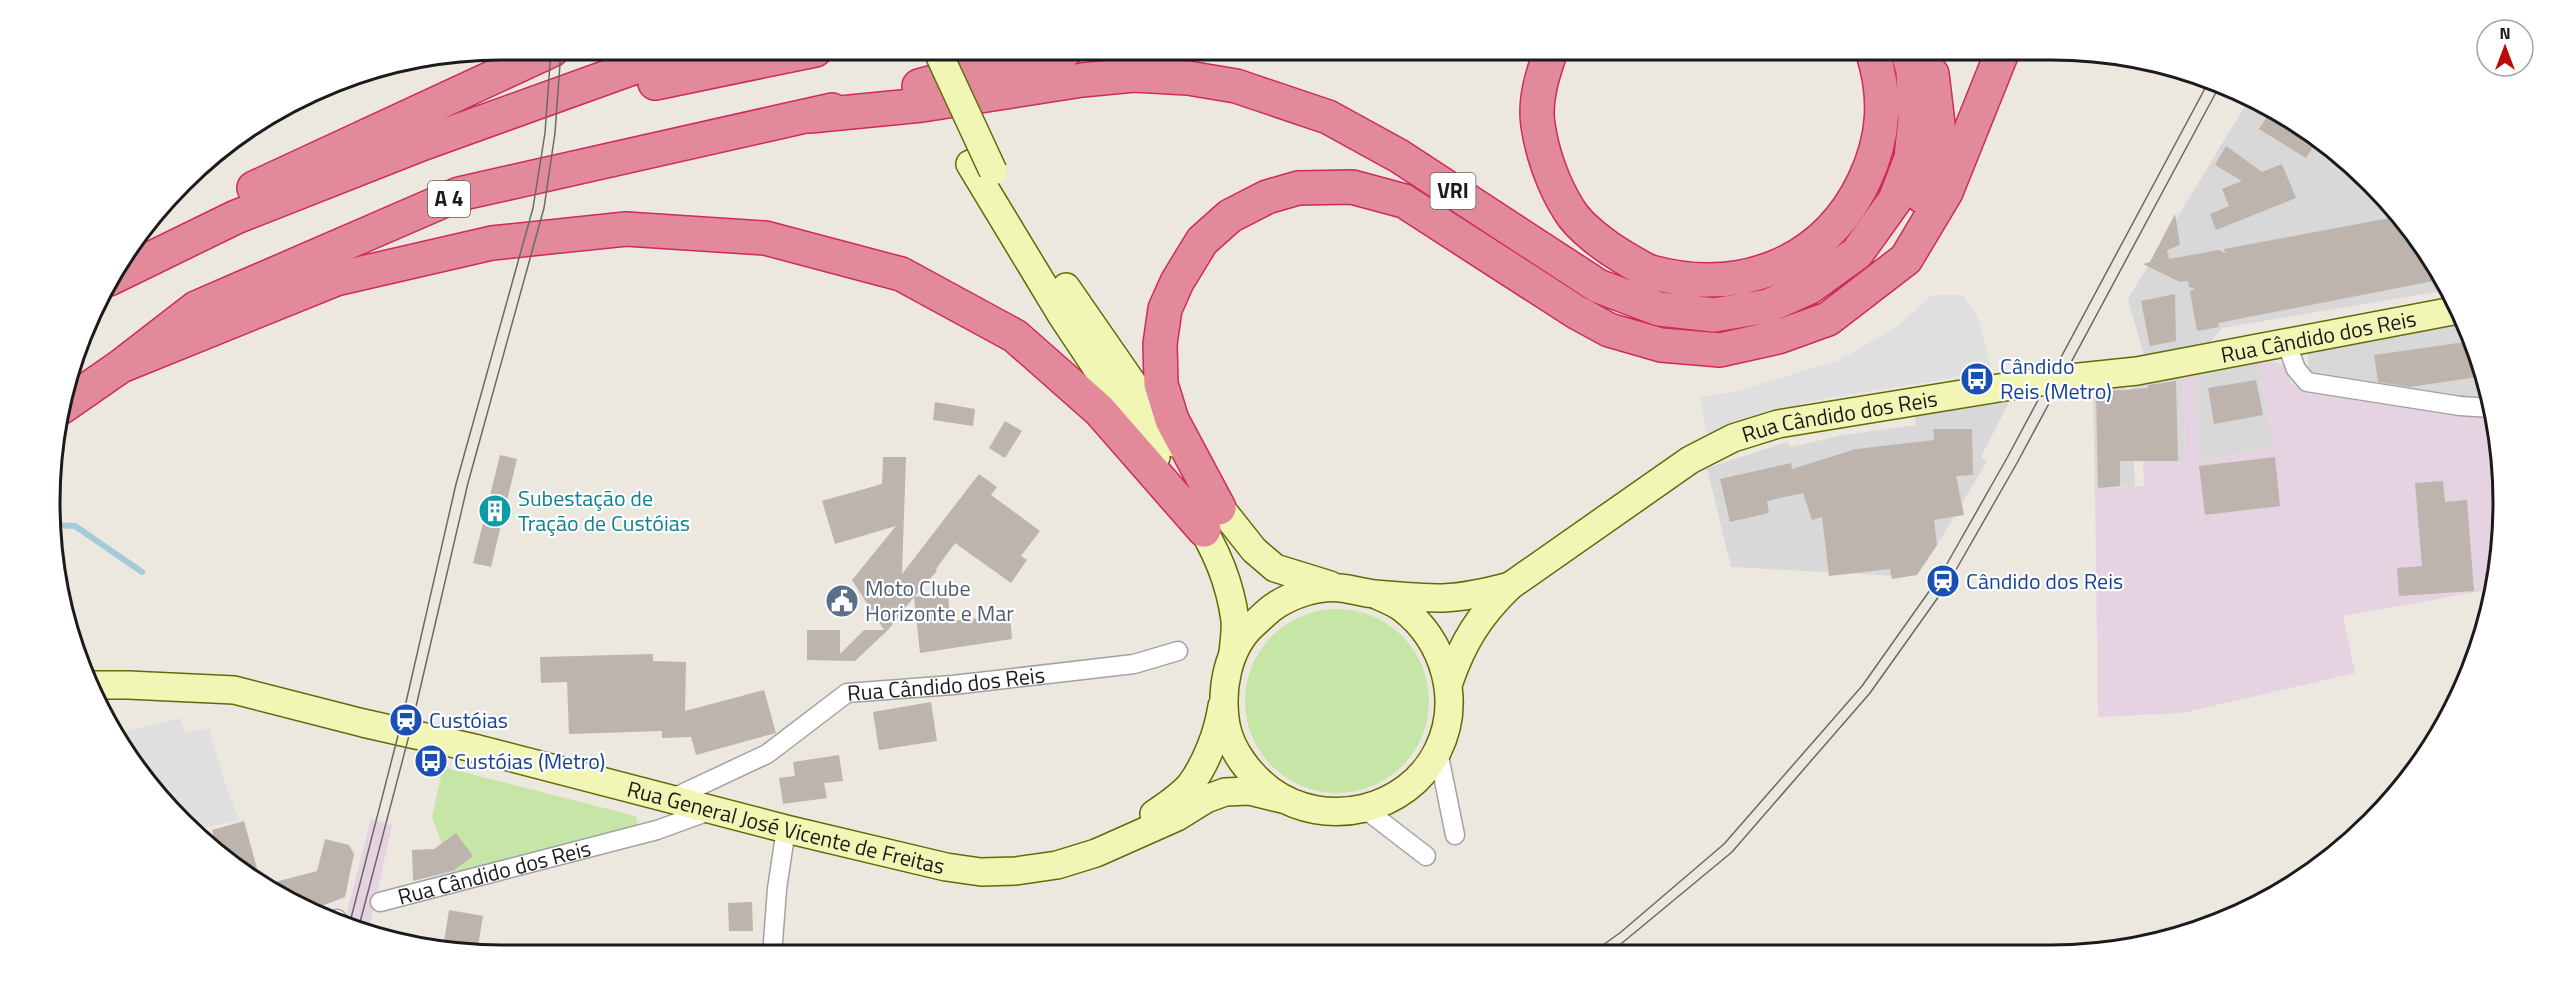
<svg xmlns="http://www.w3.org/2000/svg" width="2553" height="1005" viewBox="0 0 2553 1005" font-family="'Titillium Web',sans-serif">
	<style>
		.residential { fill: #d9d8d8 }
		.industrial { fill: #e5d3e1 }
		.grass { fill: #c5e6a7 }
		.parking { fill: #dfdfdf }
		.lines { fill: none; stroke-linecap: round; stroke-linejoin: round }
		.stream { stroke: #a2ccd9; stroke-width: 6 }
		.building { fill: #bcb4ad }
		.minor-casing { stroke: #a2a2a2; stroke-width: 21 }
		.secondary-casing { stroke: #5f6b08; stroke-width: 30 }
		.motorway-casing { stroke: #ce2a5f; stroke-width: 36 }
		.minor { stroke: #fff; stroke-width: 18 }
		.secondary { stroke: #f2f6b4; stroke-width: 27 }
		.motorway { stroke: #e28a99; stroke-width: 33 }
		.tram { stroke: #696969; stroke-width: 1.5 }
		.secondary-bridge-casing { stroke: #5f6b08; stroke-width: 30; stroke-linecap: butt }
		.secondary-bridge { stroke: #f2f6b4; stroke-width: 27 }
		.labels { text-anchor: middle; stroke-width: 4.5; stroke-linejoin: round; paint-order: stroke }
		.shield { fill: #fff; stroke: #5f5f5f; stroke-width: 1.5 }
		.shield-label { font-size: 21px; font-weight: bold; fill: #1b1b1b }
		.street-label { font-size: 22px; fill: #1b1b1b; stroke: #fff }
		.transit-label { font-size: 22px; fill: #164399; stroke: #fff; text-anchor: start }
		.culture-label { font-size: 22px; fill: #0d838f; stroke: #fff; text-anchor: start }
		.service-label { font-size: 22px; fill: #4e5e75; stroke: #fff; text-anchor: start }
		.rim { fill: none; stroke: #1b1b1b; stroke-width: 3 }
	</style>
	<rect width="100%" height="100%" fill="#ece8e0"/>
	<path class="residential" d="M2251,96L2327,143L2391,204L2443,276L2449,290L2222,328L2208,345L2144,356L2128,299Z
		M2464,324L2480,357L2490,403L2312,376L2308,369V353Z
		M2258,362L2274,447L2199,462L2196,375Z
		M2183,377L2185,461H2143L2139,414L2132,398V384Z
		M2124,387L2132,420L2135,486L2095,489L2093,397L2100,390Z
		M2009,402L1981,457L1987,461L1934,550L1921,544L1898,576L1731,567L1707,468L1787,442L1791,447L1843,435L1916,425L1915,416Z"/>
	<path class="industrial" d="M2266,360L2283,364L2293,386L2494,417L2500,444L2503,532L2493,589L2343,616L2355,673L2182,713L2098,717L2095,489L2144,486L2143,461H2185L2183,377L2196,375L2199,462L2274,447L2258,362Z
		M371,819L392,825L368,934L344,924Z"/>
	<path class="grass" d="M397,67L366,79L220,150L276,110L357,74Z
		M1245 701a92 92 0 1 1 184 0a92 92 0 1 1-184 0Z
		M443,767L636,816L638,825L453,873L432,818Z"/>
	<path class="parking" d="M1932,295H1963L1978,318L1991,369L1947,379L1825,398L1764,414L1709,434L1705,430L1701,397L1738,391L1839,360L1897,327Z
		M180,718L186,733L209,728L223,777L239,820L197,830L126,754L115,734Z"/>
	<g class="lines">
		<path class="stream" d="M56,525L75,526L142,572"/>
	</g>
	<path class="building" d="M2272,109L2319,138L2306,158L2259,129Z
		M2226,146L2262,172L2282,164L2296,198L2216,230L2210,214L2229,206L2222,189L2242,181L2215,165Z
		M2175,214L2180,245L2167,250L2169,259L2219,250L2225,253L2224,249L2400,216L2444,279L2218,323L2219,327L2197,331L2190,291L2195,289L2189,287L2188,281L2180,282L2143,264L2150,262Z
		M2175,294L2176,341L2150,346L2141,301Z
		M2472,341L2480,357L2484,376L2410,387L2378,382L2374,355Z
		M2256,380L2263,415L2214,424L2208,388Z
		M2176,381L2178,461H2120V486L2098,488L2096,392L2148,388V385Z
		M935,402L975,409L973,426L933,420Z
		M1005,421L1022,431L1005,458L989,448Z
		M1933,429H1972L1973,475L1956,476L1964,515L1934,520L1937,545L1917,575L1892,579L1890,569L1829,576L1822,517L1812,520L1803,493L1767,501L1769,513L1730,522L1720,479L1791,463L1792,469L1856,449L1934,440Z
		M500,455L517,459L491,567L473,563Z
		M883,457H906L902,574L979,474L997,487L991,495L1040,531L1021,556L1027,560L1011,583L955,543L936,569L937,571L914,597L948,593L950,621L1010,615L1012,639L920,653L914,597L888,630L855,661L807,660V630H840V654L864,630H884L852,580L896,526L835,544L822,501L882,484Z
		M2275,457L2280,506L2205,515L2199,466Z
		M2443,481L2445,502L2467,500L2474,591L2399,596L2397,568L2422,566L2415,483Z
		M653,654V661L686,662L685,711L764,690L776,733L696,755L691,737L662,738V731L569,734L567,682L541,683L540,657Z
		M931,702L937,741L879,750L873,712Z
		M839,755L843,781L824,783L827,798L783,804L779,778L795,776L793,762Z
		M244,821L261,883L227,862L218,853L212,830Z
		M456,833L473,856L453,871L413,881L412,850L434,849Z
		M325,839L349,845L354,854L345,897L309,911L264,885L317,871Z
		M752,902L753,931H729L728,903Z
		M449,910L483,916L477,952L443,948Z"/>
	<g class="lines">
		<defs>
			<g id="minor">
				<path d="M2286,342L2296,369L2307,382L2460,406L2491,408"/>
				<path d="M1438,751L1455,835"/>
				<path id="s1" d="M671,799L767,754L847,693L953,685L1134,664L1178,651"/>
				<path d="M1365,809L1426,856"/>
				<path id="s2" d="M380,902L657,830L712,810"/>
				<path d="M334,921L337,919"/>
				<path d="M772,955L777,889L786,829"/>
			</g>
			<g id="secondary">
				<path d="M970,164L1062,316L1156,457"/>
				<path d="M1066,287L1174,443"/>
				<path id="s3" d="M2070,378L2137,371L2458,310"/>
				<path d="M1208,492L1254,550L1275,568L1330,585"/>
				<path d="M1193,514C1214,545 1230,582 1235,620C1236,630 1234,642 1233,653"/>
				<path d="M1374,594C1383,598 1394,602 1402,608C1445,641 1462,701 1438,750C1408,812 1325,830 1271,791C1250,775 1231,751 1226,725C1220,691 1227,648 1254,624C1261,618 1267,611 1275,606C1291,595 1319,585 1340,588C1352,589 1363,593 1375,594C1398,596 1421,598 1443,598C1467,597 1488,592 1510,586"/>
				<path id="s4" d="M1449,682C1463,642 1479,616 1510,586L1690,460L1733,438L1778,424L2011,386"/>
				<path id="s5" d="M89,685H128L234,690L363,723L478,749L786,829L946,867L981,872L1016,871L1057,865L1096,853L1177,817L1206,799L1225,792L1249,791L1282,799"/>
				<path d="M1154,814C1166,806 1182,795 1191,784C1207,762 1218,732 1222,706"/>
			</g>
			<path id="motorway" d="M1551,50C1543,73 1534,100 1538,125C1542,153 1553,185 1569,210C1579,227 1606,247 1623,257C1632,262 1642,269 1651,272C1739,296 1824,265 1864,181C1885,137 1887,96 1872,50
				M655,83L815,50
				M919,86L1005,63L1066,50
				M810,116L922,105L1082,80L1134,75L1188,78L1236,86L1328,117L1399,156L1598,286L1659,309L1714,315L1768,306L1810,287L1857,253L1895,200L1911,158L1915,120L1913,71L1907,50
				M254,188L552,50
				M1923,197L1935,160L1938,124L1932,74
				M109,279L236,217L424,143L638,66L702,50
				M121,366L336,279L492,243L626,229L765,238L901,274L1015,336L1099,410L1204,530
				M62,407L121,366L196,308L459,194L832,110
				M1219,508L1172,420L1161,384L1160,344L1165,309L1177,282L1202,241L1230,216L1267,197L1298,188L1352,187L1404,201L1576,312L1609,330L1661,345L1720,350L1778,337L1828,319L1906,259L1946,192L2003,50"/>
		</defs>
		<use href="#minor" class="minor-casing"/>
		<use href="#secondary" class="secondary-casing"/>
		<use href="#motorway" class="motorway-casing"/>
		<use href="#minor" class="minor"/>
		<use href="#secondary" class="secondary"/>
		<use href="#motorway" class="motorway"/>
		<path class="tram" d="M349,926L401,724L456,484L533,208L545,133L551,50
			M358,930L411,728L468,483L544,208L555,133L561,50
			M1592,953L1621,932L1724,844L1862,686L1940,576L2007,458L2209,81
			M1610,953L1732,852L1870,693L1949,582L2017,463L2220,85"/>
		<defs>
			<path id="secondary-bridge" d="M937,50L993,171
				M2011,386L2070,378"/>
		</defs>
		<use href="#secondary-bridge" class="secondary-bridge-casing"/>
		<use href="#secondary-bridge" class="secondary-bridge"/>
	</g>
	<defs>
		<symbol id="bus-disc" viewBox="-11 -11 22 22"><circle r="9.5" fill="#1a4fb4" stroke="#fff"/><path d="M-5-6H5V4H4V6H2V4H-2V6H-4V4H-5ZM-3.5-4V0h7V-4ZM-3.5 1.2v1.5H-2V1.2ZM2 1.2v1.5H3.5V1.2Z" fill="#fff"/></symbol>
		<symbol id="building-disc" viewBox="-11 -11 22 22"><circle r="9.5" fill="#0f9aa8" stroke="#fff"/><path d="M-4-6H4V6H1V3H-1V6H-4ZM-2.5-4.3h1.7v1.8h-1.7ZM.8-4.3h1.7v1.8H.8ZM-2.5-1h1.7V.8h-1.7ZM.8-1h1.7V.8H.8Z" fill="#fff"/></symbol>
		<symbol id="station-disc" viewBox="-11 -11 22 22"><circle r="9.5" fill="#1a4fb4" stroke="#fff"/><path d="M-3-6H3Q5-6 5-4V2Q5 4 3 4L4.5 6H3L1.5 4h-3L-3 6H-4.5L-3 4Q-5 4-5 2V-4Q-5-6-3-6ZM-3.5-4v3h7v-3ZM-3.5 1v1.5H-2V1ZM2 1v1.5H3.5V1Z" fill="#fff"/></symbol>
		<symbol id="civic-disc" viewBox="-11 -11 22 22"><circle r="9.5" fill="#5c6f8a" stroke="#fff"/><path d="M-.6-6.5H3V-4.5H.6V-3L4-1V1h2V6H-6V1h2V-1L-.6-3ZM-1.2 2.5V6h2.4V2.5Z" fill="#fff"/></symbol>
	</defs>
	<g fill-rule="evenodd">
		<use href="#bus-disc" x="1958" y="360" width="38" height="38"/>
		<use href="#building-disc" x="476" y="492" width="38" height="38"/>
		<use href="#station-disc" x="1924" y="562" width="38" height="38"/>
		<use href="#civic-disc" x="823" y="582" width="38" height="38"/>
		<use href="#station-disc" x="387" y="701" width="38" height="38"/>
		<use href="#bus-disc" x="412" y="742" width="38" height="38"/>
	</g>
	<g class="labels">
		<g class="shield">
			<rect x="1430.5" y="173" width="45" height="36" rx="4.5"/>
			<rect x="428" y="181" width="42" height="36" rx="4.5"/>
		</g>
		<g class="shield-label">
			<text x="1453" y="198">VRI</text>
			<text x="449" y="206">A 4</text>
		</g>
		<g class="street-label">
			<text dy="8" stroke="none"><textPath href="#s3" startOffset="252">Rua Cândido dos Reis</textPath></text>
			<text dy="8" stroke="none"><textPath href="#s4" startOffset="492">Rua Cândido dos Reis</textPath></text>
			<text dy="8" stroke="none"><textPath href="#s1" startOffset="306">Rua Cândido dos Reis</textPath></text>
			<text dy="8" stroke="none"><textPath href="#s5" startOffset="714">Rua General José Vicente de Freitas</textPath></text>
			<text dy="8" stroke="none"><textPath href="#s2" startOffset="118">Rua Cândido dos Reis</textPath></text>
		</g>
		<g class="transit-label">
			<text x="2000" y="374">Cândido<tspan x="2000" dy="25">Reis (Metro)</tspan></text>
			<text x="1966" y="589">Cândido dos Reis</text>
			<text x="429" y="728">Custóias</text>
			<text x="454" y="769">Custóias (Metro)</text>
		</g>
		<g class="culture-label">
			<text x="518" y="506">Subestação de<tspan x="518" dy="25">Tração de Custóias</tspan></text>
		</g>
		<g class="service-label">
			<text x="865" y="596">Moto Clube<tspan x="865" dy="25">Horizonte e Mar</tspan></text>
		</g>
	</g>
	<path d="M0 0H2553V1005H0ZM502 60H2051A442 442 0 0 1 2493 502V503A442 442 0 0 1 2051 945H502A442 442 0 0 1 60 503V502A442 442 0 0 1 502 60Z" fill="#fff" fill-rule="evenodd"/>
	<path class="rim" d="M502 60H2051A442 442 0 0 1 2493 502V503A442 442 0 0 1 2051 945H502A442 442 0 0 1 60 503V502A442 442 0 0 1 502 60Z"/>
	<g transform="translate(2505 48)"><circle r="28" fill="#ffffff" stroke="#a4a4a4" stroke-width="1.5"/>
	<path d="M0-4.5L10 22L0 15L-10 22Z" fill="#be0a07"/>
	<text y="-9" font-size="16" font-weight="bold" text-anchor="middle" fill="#1b1b1b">N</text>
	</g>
</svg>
